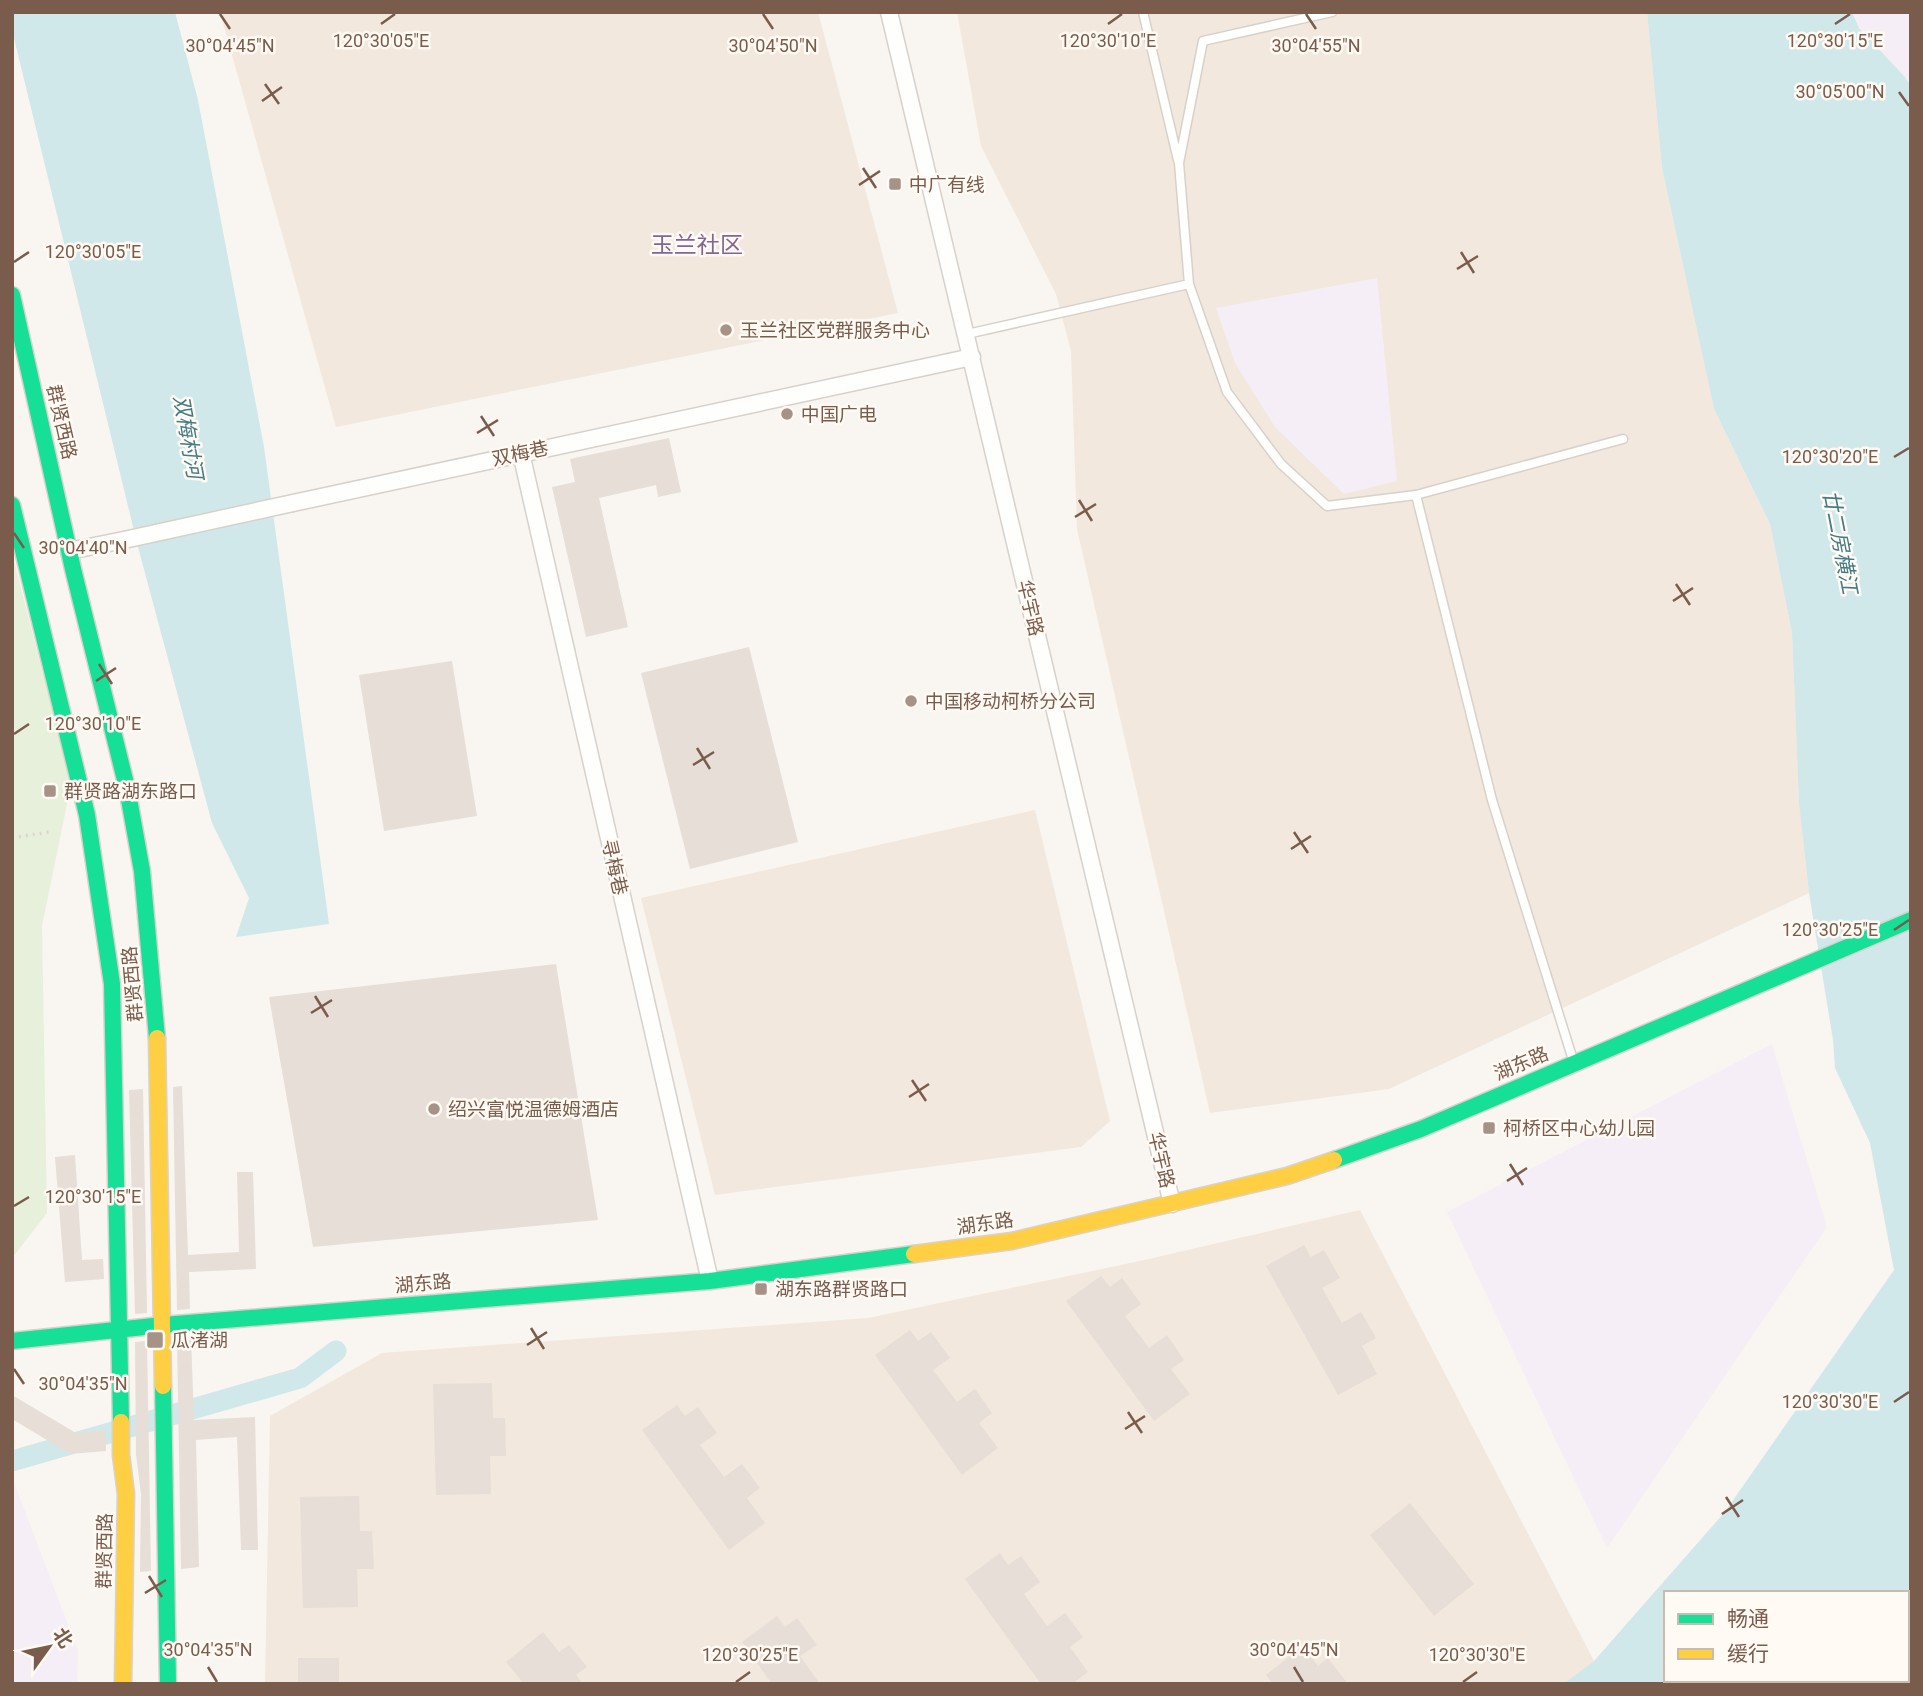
<svg xmlns="http://www.w3.org/2000/svg" width="1923" height="1696" viewBox="0 0 1923 1696" font-family="Roboto,'Noto Sans SC',sans-serif">
	<style>
		.residential { fill: #f2e8de }
		.education { fill: #f6eef6 }
		.green { fill: #e7f0db }
		.water { fill: #d0e8ea; fill-rule: evenodd }
		.lines { fill: none; stroke-linecap: round; stroke-linejoin: round }
		.canal { stroke: #d0e8ea; stroke-width: 21 }
		.building { fill: #e6ded7 }
		.lane-casing { stroke: #d7d1cb; stroke-width: 11 }
		.street-casing { stroke: #d7d1cb; stroke-width: 19 }
		.fast-casing { stroke: #d9d2cb; stroke-width: 19 }
		.slow-casing { stroke: #d9d2cb; stroke-width: 19 }
		.path { stroke: #dcd5d0; stroke-width: 3.5; stroke-dasharray: 2 5; stroke-linecap: butt }
		.lane { stroke: #fefefd; stroke-width: 8 }
		.street { stroke: #fefefd; stroke-width: 16 }
		.fast { stroke: #16e098; stroke-width: 16 }
		.slow { stroke: #ffcf43; stroke-width: 16 }
		.street-bridge-casing { stroke: #d7d1cb; stroke-width: 19; stroke-linecap: butt }
		.street-bridge { stroke: #fefefd; stroke-width: 16 }
		.ticks { fill: none; stroke: #7a5c4d; stroke-width: 2.5 }
		.poi-dot { fill: #a69286; stroke: #fffaf3; stroke-width: 2.5 }
		.labels { text-anchor: middle; stroke-width: 5; stroke-linejoin: round; paint-order: stroke }
		.poi-label { font-size: 19px; fill: #7a5c4d; stroke: #fffaf3; text-anchor: start }
		.street-label { font-size: 19px; fill: #7a5c4d; stroke: #fffaf3 }
		.water-label { font-size: 21px; font-style: italic; fill: #437c86; stroke: #fffaf3 }
		.quarter-label { font-size: 23px; fill: #846695; stroke: #fffaf3 }
		.ticks-label { font-size: 18px; text-anchor: middle; fill: #7a5c4d; stroke: #fffaf3; stroke-width: 5; stroke-linejoin: round; paint-order: stroke }
	</style>
	<rect width="100%" height="100%" fill="#f9f5f0"/>
	<path class="residential" d="M220,12H818L898,313L336,427Z
		M957,12H1647L1662,168L1714,409L1770,524L1792,633L1799,803L1809,893L1389,1089L1210,1113L1077,529L1071,351L1056,294L981,146Z
		M1035,810L1110,1121L1081,1147L715,1195L641,898Z
		M1360,1210L1594,1661L1563,1684H265L270,1416L382,1353L868,1318L1140,1261Z"/>
	<path class="education" d="M1852,12H1911V87L1905,77L1859,28Z
		M1377,278L1397,481L1344,494L1275,427L1235,363L1216,308Z
		M1772,1044L1827,1227L1607,1548L1447,1212Z
		M12,1477L78,1651L77,1684H12Z"/>
	<path class="green" d="M12,553L71,784L42,926L47,1213L12,1258Z"/>
	<path class="water" d="M12,12H175L198,100L264,447L329,924L236,937L249,898L212,823L138,547L12,30Z
		M1647,12H1852L1859,28L1905,77L1911,87V1684H1563L1594,1661L1724,1513L1894,1270L1870,1143L1835,1068L1833,1040L1809,893L1799,804L1792,633L1770,524L1714,409L1662,168ZM1666,1593H1907V1680H1666Z"/>
	<g class="lines">
		<path class="canal" d="M12,1461L300,1378L336,1351"/>
	</g>
	<path class="building" d="M669,438L681,492L658,497L656,485L599,498L628,627L586,637L552,487L575,482L570,459Z
		M749,647L798,842L690,869L641,673Z
		M452,661L477,816L384,831L359,675Z
		M556,964L598,1220L313,1247L269,997Z
		M182,1086L188,1255L239,1252L237,1172H253L256,1269L189,1272L190,1309L177,1310L173,1087Z
		M143,1089L147,1313L135,1314L129,1090Z
		M75,1155L82,1260L103,1259L104,1279L65,1282L55,1157Z
		M1304,1245L1311,1257L1324,1250L1340,1278L1322,1288L1342,1323L1361,1312L1376,1338L1362,1346L1377,1374L1338,1395L1266,1266Z
		M1101,1276L1110,1287L1122,1278L1141,1304L1125,1316L1149,1348L1167,1335L1184,1360L1171,1369L1190,1394L1154,1421L1066,1301Z
		M910,1330L918,1341L931,1332L950,1358L933,1370L957,1402L975,1389L992,1413L979,1423L998,1448L962,1475L875,1355Z
		M191,1337L194,1420L255,1417L258,1550H241L237,1437L196,1440L199,1567L181,1569L177,1338Z
		M147,1341L151,1571L140,1572L141,1494L136,1454L135,1342Z
		M492,1383L493,1418H505L506,1456H490L491,1494L436,1495L433,1384Z
		M12,1395L76,1433L106,1430V1451L70,1454L12,1419Z
		M677,1405L685,1416L698,1407L717,1433L700,1445L724,1477L742,1464L760,1488L747,1498L765,1523L729,1550L642,1430Z
		M359,1496L360,1531H372L374,1569H357L358,1607L303,1608L300,1497Z
		M1410,1503L1474,1584L1434,1616L1370,1535Z
		M1000,1553L1008,1565L1021,1556L1040,1582L1024,1594L1047,1626L1065,1613L1083,1637L1070,1647L1088,1672L1072,1684H1041L965,1579Z
		M777,1616L785,1627L797,1618L817,1645L800,1656L820,1684H772L742,1642Z
		M543,1632L559,1652L569,1645L587,1667L576,1675L583,1684H524L506,1662Z
		M1303,1646L1318,1666L1328,1658L1348,1684H1273L1266,1675Z
		M298,1658H339V1684H298Z"/>
	<g class="lines">
		<defs>
			<path id="lane" d="M1143,12L1178,160
				M1332,12L1203,41L1179,163L1189,284L1227,392L1281,464L1327,506L1416,495L1623,439
				M967,334L1189,284
				M1416,495L1492,800L1573,1060"/>
			<path id="street" d="M889,12L1172,1204
				M521,453L710,1281
				M293,503L972,357
				M69,551L124,540"/>
			<path id="fast" d="M12,295L73,569L127,788L142,871L157,1038
				M12,505L87,815L112,984L121,1422
				M1334,1160L1421,1129L1911,920
				M12,1341L163,1325L710,1281L914,1254
				M163,1386L168,1684"/>
			<path id="slow" d="M157,1038L163,1386
				M914,1254L1012,1241L1287,1176L1334,1160
				M121,1422V1455L126,1494L123,1684"/>
		</defs>
		<use href="#lane" class="lane-casing"/>
		<use href="#street" class="street-casing"/>
		<use href="#fast" class="fast-casing"/>
		<use href="#slow" class="slow-casing"/>
		<path class="path" d="M12,838L49,832"/>
		<use href="#lane" class="lane"/>
		<use href="#street" class="street"/>
		<use href="#fast" class="fast"/>
		<use href="#slow" class="slow"/>
		<defs>
			<path id="street-bridge" d="M124,540L293,503"/>
		</defs>
		<use href="#street-bridge" class="street-bridge-casing"/>
		<use href="#street-bridge" class="street-bridge"/>
	</g>
	<path class="ticks" d="M220,14L230,29M763,14L773,29M1306,14L1316,29M381,24L395,14M1108,24L1122,14M1835,24L1850,14M265,84L279,104M1899,92L1909,106M262,101L282,87M863,168L876,188M859,185L880,171M1461,252L1474,273M14,262L29,252M1457,269L1478,256M481,416L494,436M477,433L498,420M1894,457L1909,448M1079,500L1092,521M1075,517L1096,504M14,533L24,548M1676,584L1690,605M1673,601L1693,588M99,664L112,684M96,681L116,668M14,734L29,724M697,748L710,769M693,765L714,752M1294,832L1308,853M1291,849L1311,836M1894,930L1909,920M315,996L328,1017M311,1013L332,1000M912,1080L926,1101M909,1097L929,1084M1510,1164L1523,1185M1507,1181L1527,1168M14,1206L29,1197M531,1328L544,1349M527,1345L547,1332M14,1369L24,1384M1894,1402L1909,1392M1128,1412L1142,1433M1125,1429L1145,1416M1726,1497L1739,1517M1722,1514L1743,1500M149,1576L162,1597M145,1593L166,1580M208,1667L217,1682M1294,1667L1303,1682M736,1682L750,1672M1463,1682L1477,1672"/>
	<g class="poi-dot">
		<rect x="888" y="177" width="14" height="14" rx="3.5"/>
		<circle cx="726" cy="330" r="7"/>
		<circle cx="787" cy="414" r="7"/>
		<circle cx="911" cy="701" r="7"/>
		<rect x="43" y="784" width="14" height="14" rx="3.5"/>
		<circle cx="434" cy="1109" r="7"/>
		<rect x="1482" y="1121" width="14" height="14" rx="3.5"/>
		<rect x="754" y="1282" width="14" height="14" rx="3.5"/>
		<rect x="146" y="1331" width="18" height="18" rx="3.5"/>
	</g>
	<g class="labels">
		<g class="poi-label">
			<text x="909" y="191">中广有线</text>
			<text x="740" y="337">玉兰社区党群服务中心</text>
			<text x="801" y="421">中国广电</text>
			<text x="925" y="708">中国移动柯桥分公司</text>
			<text x="64" y="798">群贤路湖东路口</text>
			<text x="448" y="1116">绍兴富悦温德姆酒店</text>
			<text x="1503" y="1135">柯桥区中心幼儿园</text>
			<text x="775" y="1296">湖东路群贤路口</text>
			<text x="171" y="1347">瓜渚湖</text>
		</g>
		<g class="street-label">
			<text transform="translate(62 422) rotate(77)" y="7">群贤西路</text>
			<text transform="translate(520 453) rotate(-12)" y="7">双梅巷</text>
			<text transform="translate(1031 608) rotate(77)" y="7">华宇路</text>
			<text transform="translate(615 867) rotate(77)" y="7">寻梅巷</text>
			<text transform="translate(132 984) rotate(-95)" y="7">群贤西路</text>
			<text transform="translate(1521 1063) rotate(-23)" y="7">湖东路</text>
			<text transform="translate(1162 1160) rotate(77)" y="7">华宇路</text>
			<text transform="translate(985 1223) rotate(-8)" y="7">湖东路</text>
			<text transform="translate(423 1283) rotate(-5)" y="7">湖东路</text>
			<text transform="translate(104 1551) rotate(-89)" y="7">群贤西路</text>
		</g>
		<g class="water-label">
			<text transform="translate(188 437) rotate(80)" y="7">双梅村河</text>
			<text transform="translate(1840 542) rotate(79)" y="7">廿二房横江</text>
		</g>
		<g class="quarter-label">
			<text x="697" y="253">玉兰社区</text>
		</g>
	</g>
	<g class="ticks-label">
		<text x="381" y="47">120°30'05"E</text>
		<text x="1835" y="47">120°30'15"E</text>
		<text x="1108" y="47">120°30'10"E</text>
		<text x="230" y="52">30°04'45"N</text>
		<text x="773" y="52">30°04'50"N</text>
		<text x="1316" y="52">30°04'55"N</text>
		<text x="1840" y="98">30°05'00"N</text>
		<text x="93" y="258">120°30'05"E</text>
		<text x="1830" y="463">120°30'20"E</text>
		<text x="83" y="554">30°04'40"N</text>
		<text x="93" y="730">120°30'10"E</text>
		<text x="1830" y="936">120°30'25"E</text>
		<text x="93" y="1203">120°30'15"E</text>
		<text x="83" y="1390">30°04'35"N</text>
		<text x="1830" y="1408">120°30'30"E</text>
		<text x="208" y="1656">30°04'35"N</text>
		<text x="1294" y="1656">30°04'45"N</text>
		<text x="750" y="1661">120°30'25"E</text>
		<text x="1477" y="1661">120°30'30"E</text>
	</g>
	<rect width="1923" height="1696" fill="none" stroke="#7a5c4d" stroke-width="28"/>
	<rect x="1664" y="1591" width="245" height="91" fill="#fffaf3" stroke="#cabbb1" stroke-width="2"/>
	<rect x="1678" y="1614" width="35" height="10" fill="#16e098" stroke="#cabbb1" stroke-width="2"/>
	<text x="1727" y="1626" font-size="21" fill="#7a5c4d">畅通</text>
	<rect x="1678" y="1649" width="35" height="10" fill="#ffcf43" stroke="#cabbb1" stroke-width="2"/>
	<text x="1727" y="1661" font-size="21" fill="#7a5c4d">缓行</text>
	<g transform="translate(49 1647) rotate(57)" stroke="#fffaf3" stroke-width="5" paint-order="stroke">
	<path d="M0-5L12 26L0 18L-12 26Z" fill="#7a5c4d"/>
	<text y="-10" font-size="19" font-weight="bold" text-anchor="middle" fill="#7a5c4d">北</text>
	</g>
</svg>
